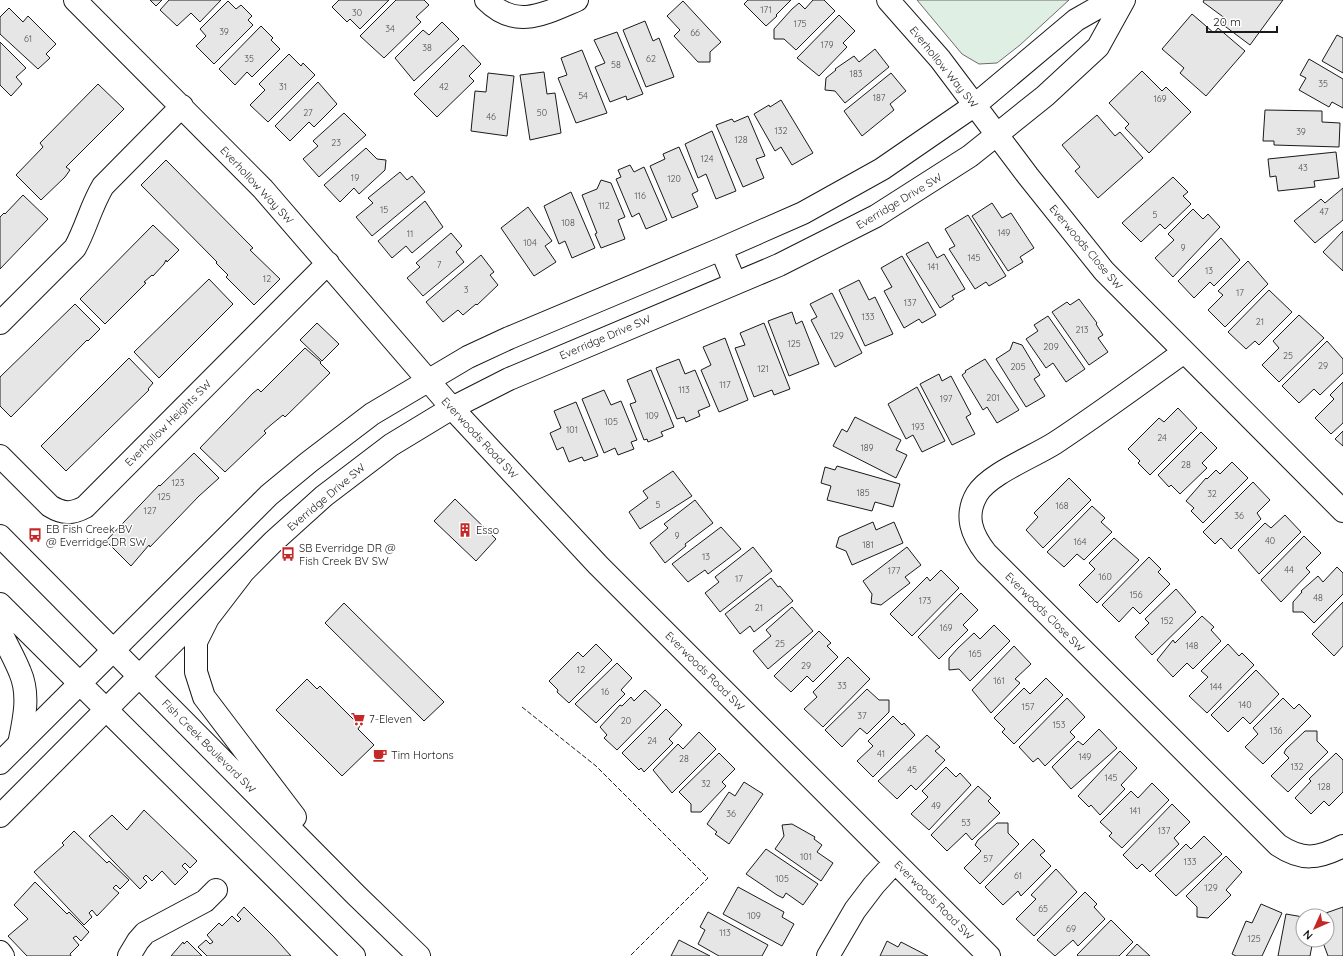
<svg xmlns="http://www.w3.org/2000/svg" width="1343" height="956" viewBox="0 0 1343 956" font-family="Quicksand,sans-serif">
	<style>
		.green { fill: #e0efe3; stroke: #6a6a6a }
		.building { fill: #e6e6e6; stroke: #1a1a1a }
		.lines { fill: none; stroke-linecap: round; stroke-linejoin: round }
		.minor-casing { stroke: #1a1a1a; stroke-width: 24 }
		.major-casing { stroke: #1a1a1a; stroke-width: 24 }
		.minor { stroke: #fff; stroke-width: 22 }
		.major { stroke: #fff; stroke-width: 22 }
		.fence { stroke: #1a1a1a; stroke-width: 1; stroke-dasharray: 5 2; stroke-linecap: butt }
		.labels { text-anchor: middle; stroke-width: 3; stroke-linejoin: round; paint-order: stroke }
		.number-label { font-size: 9px; fill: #4d4d4d }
		.street-label { font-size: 11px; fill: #1a1a1a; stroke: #fff }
		.poi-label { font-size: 11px; fill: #1a1a1a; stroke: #fff; text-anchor: start }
	</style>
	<rect width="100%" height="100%" fill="#fff"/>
	<path class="green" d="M917,0H1069L1020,45L997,63L979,64L962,54Z"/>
	<path class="building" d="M150,0H162L156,6Z
		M169,0H221L200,22L191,13L177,26L160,10Z
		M339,0H389L360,29L350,19L347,22L332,7Z
		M396,0H424L429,5L416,17L421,22L384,58L360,36Z
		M748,0H791L776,15L777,16L766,26L744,4Z
		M813,0H824L835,11L796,50L784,39H774V29L792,9L799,3L805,9Z
		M1204,0H1283L1250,45L1222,24L1226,19L1203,2Z
		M228,1L236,9L241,5L252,16L248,20L253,25L214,64L196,46L206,36L200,29Z
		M683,1L721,42L710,52V62H698L674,36L680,30L667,16Z
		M9,8L23,22L28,16L56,44L46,54L50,58L38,69L0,34V17Z
		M1192,14L1214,33L1218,28L1245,51L1206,96L1180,73L1184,68L1162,49Z
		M839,15L855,31L843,43L847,47L819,76L797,58Z
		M645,21L653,41L659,38L674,77L646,87L623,30Z
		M442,22L459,39L414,81L395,58L423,30L429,35Z
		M261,26L273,38L271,40L280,49L252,77L247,72L235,85L219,69Z
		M617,32L643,94L627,100L626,96L610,102L595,67L605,63L594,40Z
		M1337,35L1343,38V73L1322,61Z
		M0,42L26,68L16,77L22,84L11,96L0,85Z
		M463,45L481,64L469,76L474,81L437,117L414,94Z
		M875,49L889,67L845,103L835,91L825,90L826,78L836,70L835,69L854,56L859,62Z
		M582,50L607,113L576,123L558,78L567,75L561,58Z
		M289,54L301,66L303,63L315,75L268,122L250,105L265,90L259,84Z
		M1309,59L1343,79V108L1332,102L1329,107L1299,90L1306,78L1300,75Z
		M1142,71L1162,91L1166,87L1191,112L1149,153L1125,128L1129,124L1109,103Z
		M544,72L547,94L555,93L561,133L530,140L520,75Z
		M488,73L514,76L507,136L471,131L475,91L486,92Z
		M891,73L906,91L890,104L894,110L862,136L844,111Z
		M318,82L337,104L314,127L309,122L290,141L275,126Z
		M98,84L124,109L66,167L70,170L65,177L41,200L16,175L43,147L40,143Z
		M781,100L813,153L792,165L781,147L775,151L754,114L769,105L770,107Z
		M1265,110L1322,111V122L1340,123L1339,147L1274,145V141H1263Z
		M344,113L366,135L319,177L303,159L318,146L313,141Z
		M1097,115L1115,136L1120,132L1143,158L1098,198L1075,171L1080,167L1062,145Z
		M748,116L765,156L756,159L764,178L743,187L716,125L732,119L734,122Z
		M712,131L736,191L716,199L706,174L698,178L685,144Z
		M679,147L698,191L692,194L698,207L672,218L650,166L665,159L663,154Z
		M366,148L377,159L386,160L385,170L359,194L354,188L340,202L324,185Z
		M1336,152L1339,178L1314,181L1315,187L1278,191L1276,176L1270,177L1268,159Z
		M166,160L253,248L250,250L280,279L254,305L226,277L228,275L216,263L217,262L141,185Z
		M630,165L634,172L644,167L667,220L646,229L639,213L632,217L616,179L621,177L618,170Z
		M400,172L407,180L412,176L425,192L372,236L356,217L373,203L368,198Z
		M1173,177L1188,192L1183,196L1191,204L1165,229L1160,224L1141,242L1122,223Z
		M601,180L611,183L625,217L618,220L625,239L601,248L595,234L597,233L582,195L597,189Z
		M1343,188V220L1315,243L1294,221L1321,199L1325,203Z
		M571,192L595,248L572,258L565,241L559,244L544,206Z
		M23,195L48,219L0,269V217L4,213L5,214Z
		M425,201L443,227L412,253L406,246L392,258L378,241Z
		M992,203L1002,218L1011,213L1034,248L1020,257L1023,262L1008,271L972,216Z
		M528,207L552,241L545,246L556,262L534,276L501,228Z
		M1193,209L1203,219L1208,214L1220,227L1173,277L1155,258L1174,240L1168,234Z
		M968,215L1006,276L989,286L986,282L975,289L949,249L955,246L945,229Z
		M153,225L179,250L167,262L166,260L164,264L153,276L152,275L144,282L146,283L105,324L80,299Z
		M1343,231V271L1323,252Z
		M451,233L462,246L456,252L464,262L423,296L407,278L420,267L416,263Z
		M1221,238L1240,260L1214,286L1210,282L1194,298L1178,281Z
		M928,242L937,258L944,254L965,289L952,296L954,299L940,308L906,254Z
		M481,255L494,272L490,275L498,285L477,305L476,304L463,315L458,310L443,322L426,302Z
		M902,256L936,315L922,323L919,319L904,328L884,291L892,287L881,268Z
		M1248,261L1268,284L1225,327L1208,310L1223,295L1218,291Z
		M209,279L233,304L159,378L134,352Z
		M859,280L869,300L875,297L893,334L865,346L839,290Z
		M1269,290L1292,312L1259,345L1255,341L1246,349L1228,332Z
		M832,293L862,353L835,367L811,320L817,317L810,304Z
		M1079,299L1097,323L1096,324L1103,335L1098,338L1108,352L1089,365L1052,312L1067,302L1070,305Z
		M75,304L100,329L88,341L87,340L11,417L0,406V377Z
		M792,312L796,324L802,321L819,364L789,376L768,321Z
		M1299,315L1324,338L1279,382L1262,365L1279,348L1273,341Z
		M1048,316L1085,369L1066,382L1053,363L1046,368L1026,339L1038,331L1034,325Z
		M317,323L339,344L322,361L300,340Z
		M764,323L790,389L774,395L772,390L754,397L735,348L745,345L740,333Z
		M725,338L748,400L719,412L701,370L711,365L703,347Z
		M1327,341L1343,359V373L1320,395L1314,389L1299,403L1282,386Z
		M1013,342L1022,345L1040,375L1034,379L1045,396L1026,407L996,359L1010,350Z
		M305,348L321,362L320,363L330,373L285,417L283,415L272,424L264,431L266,433L225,472L200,448L253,393L258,389L261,392Z
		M129,358L153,383L148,389L149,390L66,471L41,446Z
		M679,359L685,374L695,370L710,406L698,411L700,416L686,422L684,417L677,419L656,368Z
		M985,359L1019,410L997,423L987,407L983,410L962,375L966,372L965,371Z
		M651,370L674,427L661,432L663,436L648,442L647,439L644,440L630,404L636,402L627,380Z
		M939,374L942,381L951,376L971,414L966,417L975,434L952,445L920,384Z
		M1343,382V423L1331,434L1315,418L1334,399L1330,395Z
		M917,387L945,441L922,452L913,435L906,439L888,404Z
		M604,390L611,405L621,401L637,440L631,442L634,449L618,455L615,448L604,453L582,399Z
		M576,402L598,456L584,461L582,457L569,462L563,447L557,450L550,433L561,428L554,411Z
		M1178,408L1197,428L1150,475L1138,463L1140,461L1128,449L1159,418L1164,422Z
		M855,417L901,440L896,450L907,455L896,478L833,446L842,429L847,432Z
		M1343,431V446L1335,439Z
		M1201,432L1217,448L1202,463L1207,468L1180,494L1171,485L1169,487L1158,475Z
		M194,453L219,478L199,496L150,547L149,545L131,566L106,541L159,485L160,486Z
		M1232,462L1248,478L1203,523L1191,511L1194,508L1186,501L1206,478L1207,479L1216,470L1220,474Z
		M837,466L900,484L893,507L875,502L872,511L827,500L831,486L821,483L825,467L835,470Z
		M673,471L692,496L640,529L629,512L648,498L643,491Z
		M1069,478L1091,500L1043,548L1026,530L1038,517L1034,513Z
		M1253,482L1270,500L1257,513L1261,519L1231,549L1221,538L1215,544L1203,532Z
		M455,499L496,539L476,561L434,521Z
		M695,500L713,523L685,544L686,546L665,563L650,543L668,528L664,524Z
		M1092,506L1105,518L1101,522L1112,532L1084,560L1077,554L1064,567L1047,552Z
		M1285,515L1301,532L1259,574L1238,550L1265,523L1271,528Z
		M873,522L876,530L894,522L903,543L852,565L846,551L836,547L839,537Z
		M721,527L741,549L708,574L705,570L688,582L672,564Z
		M1304,536L1321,553L1306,568L1310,572L1281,602L1261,580Z
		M1114,538L1139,560L1097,603L1079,585L1095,569L1089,563Z
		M753,547L772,571L720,612L705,593L719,582L715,577Z
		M907,547L921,565L905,577L910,583L881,605L871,603L872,594L863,581Z
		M1149,557L1161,569L1158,572L1170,584L1140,614L1133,607L1119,622L1102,605Z
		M1337,567L1343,573V594L1314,623L1303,612H1293V602L1302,592L1301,591L1318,576L1323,582Z
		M941,570L959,588L912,636L890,614L927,577L930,581Z
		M771,578L778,587L780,586L793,601L754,632L750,626L740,634L725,614Z
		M1176,589L1196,612L1152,655L1135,637L1149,623L1145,619Z
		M961,593L978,610L963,625L968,630L939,659L918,637Z
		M1343,602V646L1334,656L1312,634Z
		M344,603L444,702L424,721L325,623Z
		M792,607L813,631L768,669L753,651L771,636L766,630Z
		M1202,616L1214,627L1211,630L1221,641L1193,669L1187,663L1173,677L1157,660L1173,640L1175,643Z
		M994,625L1010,641L970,681L959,669L949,670V658L958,648L974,633L980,639Z
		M819,631L831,643L827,646L838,657L813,682L807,676L791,692L774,676Z
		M596,644L612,660L569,703L557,692L558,690L549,681L578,652L583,657Z
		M1228,644L1239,656L1242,653L1254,665L1207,713L1189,696L1208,677L1201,671Z
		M1014,646L1031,664L1015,679L1020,683L991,713L972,690Z
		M848,657L870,679L823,727L804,709L817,697L813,692Z
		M617,663L632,678L621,690L625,694L596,723L575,704Z
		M1256,670L1279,694L1250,724L1243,717L1228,732L1211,715Z
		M1046,678L1063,695L1014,744L1002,732L1005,729L994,718L1024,688L1030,694Z
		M307,679L317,689L320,686L360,726L358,729L374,745L342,776L276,710Z
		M867,689L879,700H889V712L867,734L860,728L842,747L825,730Z
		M645,690L661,705L617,750L604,738L607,735L600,727L620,705L622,706L631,697L634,701Z
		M1067,698L1085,717L1070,732L1075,737L1045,766L1038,758L1033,762L1019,747Z
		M1283,698L1294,709L1299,704L1311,716L1263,764L1245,747L1258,734L1253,728Z
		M666,709L682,725L669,739L673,743L644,772L641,768L639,770L622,753Z
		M893,716L902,725L904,723L915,735L873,777L857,761L873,746L868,741Z
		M1099,729L1117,748L1071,789L1052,767L1078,741L1083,745Z
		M1305,731H1317V741L1328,752L1288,792L1271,776L1289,758L1284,753L1286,749Z
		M699,732L716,749L672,793L653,770L678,744L683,749Z
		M927,735L940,747L935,751L945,760L916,790L911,785L897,799L878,781Z
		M1120,751L1137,768L1121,785L1125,789L1100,815L1091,805L1089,807L1078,796Z
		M719,753L735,769L722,782L726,786L701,812H691V804L679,792Z
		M1336,753L1343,760V792L1329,806L1324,801L1311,814L1295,798L1311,781L1309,779Z
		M946,767L956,777L960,773L971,785L929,830L911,814L928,797L922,791Z
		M744,782L763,794L729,844L715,834L717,832L707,824L729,792L735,796Z
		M1152,783L1169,800L1122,848L1109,836L1112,833L1100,822L1131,791L1138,798Z
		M978,786L991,798L988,801L1000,813L972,840L966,833L947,851L931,835Z
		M1172,804L1190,822L1174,838L1179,844L1150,872L1142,864L1137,869L1123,855Z
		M144,810L197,861L190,868L185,863L182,866L188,872L175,885L162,871L152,881L146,875L143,878L147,882L140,889L89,836L112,815L127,830Z
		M997,823H1008V833L1019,844L980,884L964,868L981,851L975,845L978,840Z
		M792,824L815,837L814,839L822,845L817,852L833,863L821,881L775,849L784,836L782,825Z
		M74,831L107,863L109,861L129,880L120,889L116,885L113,888L119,893L97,916L92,910L89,913L92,917L84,925L34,872L64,845L62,843Z
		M1204,836L1222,854L1176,896L1155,875L1186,844L1191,849Z
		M1033,839L1045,851L1040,855L1051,866L1021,896L1018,891L1003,905L985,887Z
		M766,849L818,884L803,905L786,893L783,898L777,895L746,874Z
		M1226,856L1242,872L1226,890L1231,895L1208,918L1197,917V907L1186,896Z
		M1056,869L1077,892L1034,936L1016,919L1036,899L1031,895Z
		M35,882L67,914L69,912L89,932L81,941L76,936L73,938L79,945L70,954L71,956H27L8,936L28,919L14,905Z
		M738,887L784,912L782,917L794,924L782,946L723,914Z
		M1085,892L1097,904L1094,907L1105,919L1078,946L1073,940L1055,956L1037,940Z
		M1261,904L1282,913L1262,956H1236L1232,954L1246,921L1252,923Z
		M244,907L274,937L291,956H207L198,947L206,940L210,944L213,942L207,935L219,923L222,926L232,916L238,922L241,919L237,915Z
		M1343,907V956H1328L1322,940H1327V938L1331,937L1327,925V916H1324L1323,914Z
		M708,912L768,945L762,956H719L698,944L705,930L700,927Z
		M1286,914L1303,917V940H1313L1310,956H1278Z
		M1111,920L1133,942L1119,956H1078L1077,955Z
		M679,940L710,956H671Z
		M187,941L202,956H171L183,942L184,944Z
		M887,941L898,947L901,942L928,956H880Z
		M1137,944L1150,956H1126Z"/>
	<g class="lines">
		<defs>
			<path id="minor" d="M75,0L263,189L452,408L598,565L989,956
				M486,0C516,30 544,14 577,0
				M888,0L940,59L1028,176L1104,271L1343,511
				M721,249L735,283
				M0,323L75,248C86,228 91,206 103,186L182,106
				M1184,352C1141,383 1099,414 1055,443C1033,457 989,474 977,494C964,516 972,535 986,553L1278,845C1302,861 1318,859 1343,846
				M0,456L50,506C63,514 72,514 85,507L328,263
				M0,763L269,495L309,462L372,414L468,357L509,338L721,249L803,213L882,169L975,105L1076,20L1111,0
				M0,816L273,542L324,496L391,445L452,408L509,379L779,265L876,216L970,156L1045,96L1098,47L1124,0
				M0,952L3,956
				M129,956L138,941L145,933L205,901L216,890
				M828,956L855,910L874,885L895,862"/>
			<path id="major" d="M0,536L356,895L419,956
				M241,575L208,618L196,642V672L204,697L295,817
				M0,604L354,956
				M0,630C6,644 14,657 20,672C30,695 24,720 19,744"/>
		</defs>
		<use href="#minor" class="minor-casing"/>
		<use href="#major" class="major-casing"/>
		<use href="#minor" class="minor"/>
		<use href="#major" class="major"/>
		<path class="fence" d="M522,707L596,766L708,878L630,956"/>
	</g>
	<defs>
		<symbol id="building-bare" viewBox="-9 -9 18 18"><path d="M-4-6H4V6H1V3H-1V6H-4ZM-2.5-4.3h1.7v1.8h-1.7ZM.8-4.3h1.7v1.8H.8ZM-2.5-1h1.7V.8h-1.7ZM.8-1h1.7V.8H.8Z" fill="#c62828" stroke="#fff" stroke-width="2.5" paint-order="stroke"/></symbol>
		<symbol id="bus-bare" viewBox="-9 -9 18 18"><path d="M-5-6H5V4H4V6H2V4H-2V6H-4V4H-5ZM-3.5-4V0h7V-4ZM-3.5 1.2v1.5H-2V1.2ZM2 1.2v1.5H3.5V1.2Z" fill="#c62828" stroke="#fff" stroke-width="2.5" paint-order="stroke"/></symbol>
		<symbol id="supermarket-bare" viewBox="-9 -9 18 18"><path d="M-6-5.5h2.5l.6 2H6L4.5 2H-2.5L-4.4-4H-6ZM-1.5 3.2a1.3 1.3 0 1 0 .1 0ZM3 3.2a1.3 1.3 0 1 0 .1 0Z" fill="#c62828" stroke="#fff" stroke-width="2.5" paint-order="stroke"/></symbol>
		<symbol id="cafe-bare" viewBox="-9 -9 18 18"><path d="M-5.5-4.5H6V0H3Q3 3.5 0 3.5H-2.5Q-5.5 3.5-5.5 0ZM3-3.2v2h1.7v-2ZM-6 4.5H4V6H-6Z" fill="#c62828" stroke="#fff" stroke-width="2.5" paint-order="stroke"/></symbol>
	</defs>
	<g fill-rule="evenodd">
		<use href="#building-bare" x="455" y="520" width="20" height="20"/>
		<use href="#bus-bare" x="25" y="525" width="20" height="20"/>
		<use href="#bus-bare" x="278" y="544" width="20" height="20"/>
		<use href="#supermarket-bare" x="348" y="709" width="20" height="20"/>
		<use href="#cafe-bare" x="370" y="745" width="20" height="20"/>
	</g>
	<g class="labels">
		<g class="number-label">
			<text x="766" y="13">171</text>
			<text x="357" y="16">30</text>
			<text x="800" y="27">175</text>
			<text x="390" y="32">34</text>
			<text x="224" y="35">39</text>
			<text x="695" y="36">66</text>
			<text x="28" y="42">61</text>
			<text x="827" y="48">179</text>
			<text x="427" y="51">38</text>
			<text x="249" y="62">35</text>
			<text x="651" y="62">62</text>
			<text x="616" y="68">58</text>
			<text x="856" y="77">183</text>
			<text x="1323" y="87">35</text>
			<text x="283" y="90">31</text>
			<text x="444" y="90">42</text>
			<text x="583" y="99">54</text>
			<text x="879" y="101">187</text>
			<text x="1160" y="102">169</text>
			<text x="308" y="116">27</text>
			<text x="542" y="116">50</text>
			<text x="491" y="120">46</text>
			<text x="781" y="134">132</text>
			<text x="1301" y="135">39</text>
			<text x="741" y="143">128</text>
			<text x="336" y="146">23</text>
			<text x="707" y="162">124</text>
			<text x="1303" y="171">43</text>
			<text x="355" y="181">19</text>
			<text x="674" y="182">120</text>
			<text x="640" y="199">116</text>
			<text x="604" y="209">112</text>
			<text x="384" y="213">15</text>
			<text x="1324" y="215">47</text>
			<text x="1155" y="218">5</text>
			<text x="568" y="226">108</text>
			<text x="1004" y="236">149</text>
			<text x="410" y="237">11</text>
			<text x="530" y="246">104</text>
			<text x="1183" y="251">9</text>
			<text x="974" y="261">145</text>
			<text x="439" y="268">7</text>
			<text x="933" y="270">141</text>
			<text x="1209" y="274">13</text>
			<text x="267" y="282">12</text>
			<text x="466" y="293">3</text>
			<text x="1240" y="296">17</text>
			<text x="910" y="306">137</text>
			<text x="868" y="320">133</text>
			<text x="1260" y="325">21</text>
			<text x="1082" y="333">213</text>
			<text x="837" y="339">129</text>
			<text x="794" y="347">125</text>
			<text x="1051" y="350">209</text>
			<text x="1288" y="359">25</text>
			<text x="1323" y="369">29</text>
			<text x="1018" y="370">205</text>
			<text x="763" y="372">121</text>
			<text x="725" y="388">117</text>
			<text x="684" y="393">113</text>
			<text x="993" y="401">201</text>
			<text x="946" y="402">197</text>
			<text x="652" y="419">109</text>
			<text x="611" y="425">105</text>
			<text x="918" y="430">193</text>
			<text x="572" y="433">101</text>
			<text x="1162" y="441">24</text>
			<text x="867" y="451">189</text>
			<text x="1186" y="468">28</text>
			<text x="178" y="486">123</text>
			<text x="863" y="496">185</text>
			<text x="1212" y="497">32</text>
			<text x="164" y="500">125</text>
			<text x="658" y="508">5</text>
			<text x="1062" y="509">168</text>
			<text x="150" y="514">127</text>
			<text x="1239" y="519">36</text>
			<text x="677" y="539">9</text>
			<text x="1270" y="544">40</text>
			<text x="1080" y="545">164</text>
			<text x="868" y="548">181</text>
			<text x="706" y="560">13</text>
			<text x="1289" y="573">44</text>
			<text x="894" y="574">177</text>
			<text x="1105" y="580">160</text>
			<text x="739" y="582">17</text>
			<text x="1136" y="598">156</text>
			<text x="1318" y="601">48</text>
			<text x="925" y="604">173</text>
			<text x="759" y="611">21</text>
			<text x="1167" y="624">152</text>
			<text x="946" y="631">169</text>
			<text x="780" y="647">25</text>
			<text x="1192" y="649">148</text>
			<text x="975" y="657">165</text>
			<text x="806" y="669">29</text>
			<text x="581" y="673">12</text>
			<text x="999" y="684">161</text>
			<text x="842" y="689">33</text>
			<text x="1216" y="690">144</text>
			<text x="605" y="695">16</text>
			<text x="1245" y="708">140</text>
			<text x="1028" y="710">157</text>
			<text x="862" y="719">37</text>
			<text x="626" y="724">20</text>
			<text x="1059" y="728">153</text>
			<text x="1276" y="734">136</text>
			<text x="652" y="744">24</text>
			<text x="881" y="757">41</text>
			<text x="1085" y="760">149</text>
			<text x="684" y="762">28</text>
			<text x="1297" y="770">132</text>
			<text x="912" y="773">45</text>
			<text x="1111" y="781">145</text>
			<text x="706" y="787">32</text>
			<text x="1324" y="790">128</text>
			<text x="936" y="809">49</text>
			<text x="1135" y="814">141</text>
			<text x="731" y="817">36</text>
			<text x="966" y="826">53</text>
			<text x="1164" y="834">137</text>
			<text x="806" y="860">101</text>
			<text x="988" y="862">57</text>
			<text x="1190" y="865">133</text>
			<text x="1018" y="879">61</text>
			<text x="782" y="882">105</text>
			<text x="1211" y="891">129</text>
			<text x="1043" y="912">65</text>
			<text x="754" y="919">109</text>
			<text x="1071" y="932">69</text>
			<text x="725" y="936">113</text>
			<text x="1254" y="942">125</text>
		</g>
		<g class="street-label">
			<text transform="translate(944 67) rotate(51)" y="4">Everhollow Way SW</text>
			<text transform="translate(257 185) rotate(47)" y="4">Everhollow Way SW</text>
			<text transform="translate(899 201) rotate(-31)" y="4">Everridge Drive SW</text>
			<text transform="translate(1086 247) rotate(50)" y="4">Everwoods Close SW</text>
			<text transform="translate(605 337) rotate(-23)" y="4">Everridge Drive SW</text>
			<text transform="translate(168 423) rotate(-45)" y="4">Everhollow Heights SW</text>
			<text transform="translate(480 438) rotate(47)" y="4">Everwoods Road SW</text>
			<text transform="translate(326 497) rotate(-40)" y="4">Everridge Drive SW</text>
			<text transform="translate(1045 612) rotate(45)" y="4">Everwoods Close SW</text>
			<text transform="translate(705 671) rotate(45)" y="4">Everwoods Road SW</text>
			<text transform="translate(209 746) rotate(45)" y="4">Fish Creek Boulevard SW</text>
			<text transform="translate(934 900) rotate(45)" y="4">Everwoods Road SW</text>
		</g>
		<g class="poi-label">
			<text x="46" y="533">EB Fish Creek BV<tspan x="46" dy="13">@ Everridge DR SW</tspan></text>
			<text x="476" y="534">Esso</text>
			<text x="299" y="552">SB Everridge DR @<tspan x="299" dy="13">Fish Creek BV SW</tspan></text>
			<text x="369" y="723">7-Eleven</text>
			<text x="391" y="759">Tim Hortons</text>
		</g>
	</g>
	<g transform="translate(1315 928) rotate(225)"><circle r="19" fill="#ffffff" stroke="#a3a3a3"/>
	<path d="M0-3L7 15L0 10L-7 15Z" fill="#c62828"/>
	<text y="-6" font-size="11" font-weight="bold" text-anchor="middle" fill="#1a1a1a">N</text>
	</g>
	<path d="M1207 26v6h70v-6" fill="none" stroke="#1a1a1a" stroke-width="2"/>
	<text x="1213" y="26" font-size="12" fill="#1a1a1a" stroke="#ffffff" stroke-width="3" paint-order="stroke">20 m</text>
</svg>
